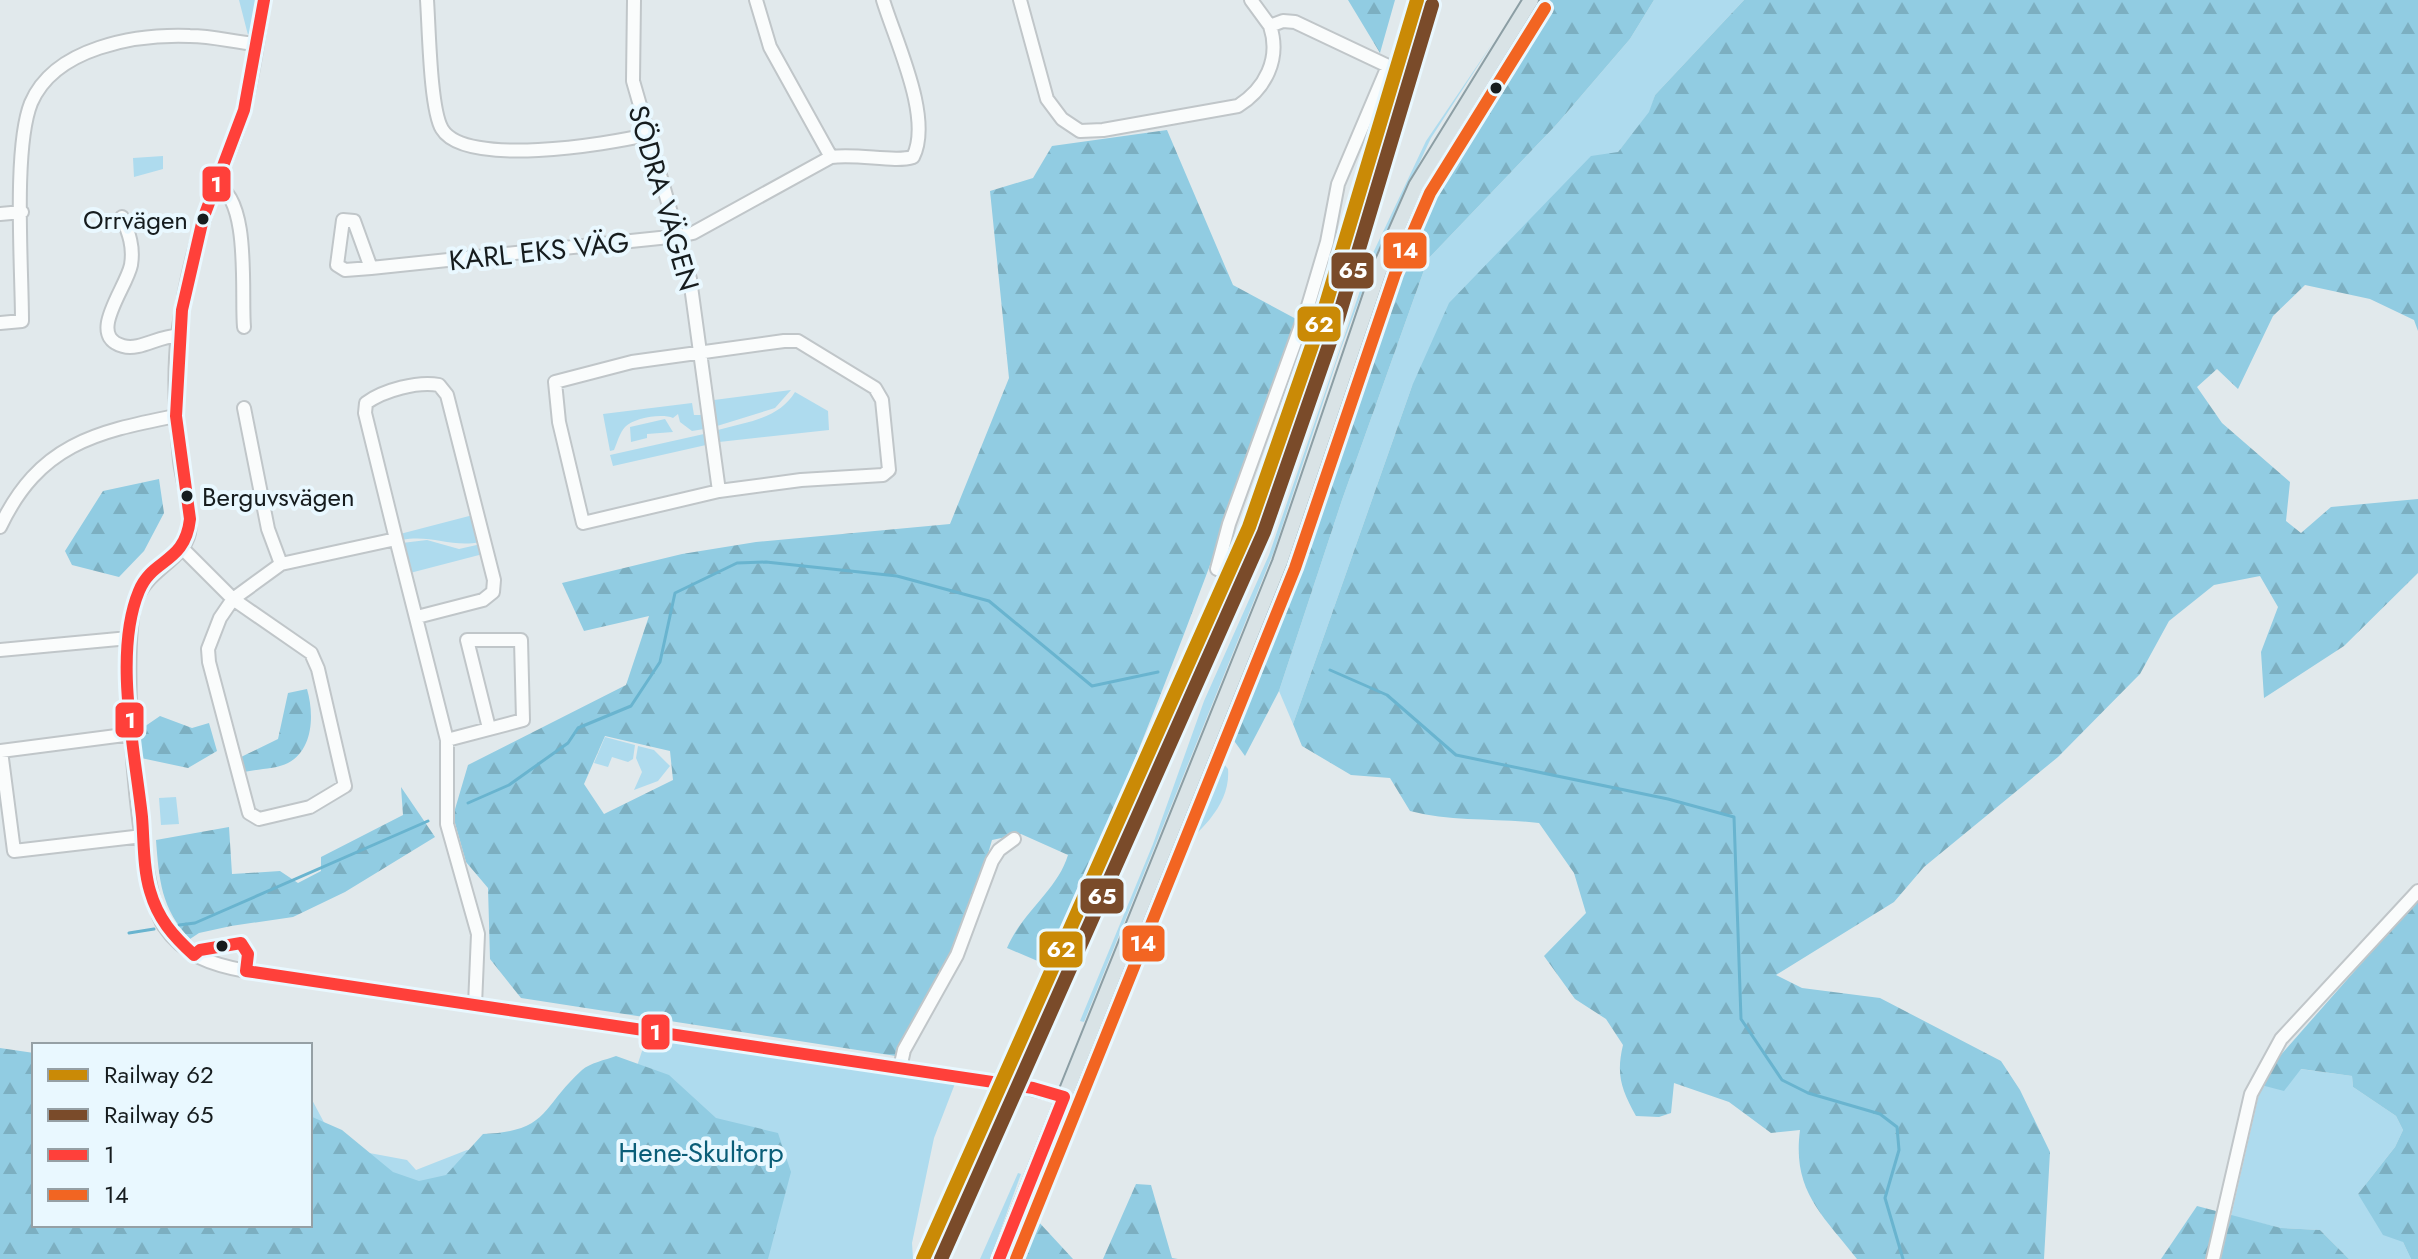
<svg xmlns="http://www.w3.org/2000/svg" width="2418" height="1259" viewBox="0 0 2418 1259" font-family="Jost,sans-serif">
	<style>
		.green { fill: #aedbee }
		.forest { fill: url(#forest-firs); fill-rule: evenodd }
		.lines { fill: none; stroke-linecap: round; stroke-linejoin: round }
		.stream { stroke: #69b4cf; stroke-width: 3 }
		.minor-casing { stroke: #c0c6c9; stroke-width: 16 }
		.major-casing { stroke: #8c9ea4; stroke-width: 18 }
		.minor { stroke: #fafcfc; stroke-width: 12 }
		.major { stroke: #d9e3e6; stroke-width: 14 }
		.bus-1-casing { stroke: #e9f8ff; stroke-width: 18 }
		.bus-2-casing { stroke: #e9f8ff; stroke-width: 18 }
		.bus-1 { stroke: #ff403a; stroke-width: 12 }
		.bus-2 { stroke: #f26522; stroke-width: 12 }
		.rail-1-casing { stroke: #e9f8ff; stroke-width: 20 }
		.rail-2-casing { stroke: #e9f8ff; stroke-width: 20 }
		.rail-1 { stroke: #ca8a06; stroke-width: 14 }
		.rail-2 { stroke: #7a4b2a; stroke-width: 14 }
		.bus-dot { fill: #161c1e; stroke: #e9f8ff; stroke-width: 3 }
		.labels { text-anchor: middle; stroke-width: 8; stroke-linejoin: round; paint-order: stroke }
		.bus-label { font-size: 26px; fill: #161c1e; stroke: #e9f8ff; text-anchor: end }
		.street-label { font-size: 28px; fill: #161c1e; stroke: #e9f8ff }
		.park-label { font-size: 28px; fill: #0b5e78; stroke: #e9f8ff }
		.line-badge { stroke: #e9f8ff; stroke-width: 3 }
		.badge-label { font-size: 22px; text-anchor: middle; font-weight: bold; fill: #fff }
	</style>
	<defs>
		<pattern id="forest-firs" width="22" height="20" patternUnits="userSpaceOnUse" patternTransform="scale(2)"><rect width="22" height="20" fill="#91cce2"/><path d="M5 1l3.5 6h-7zM16 11l3.5 6h-7z" fill="#7cafc1"/></pattern>
	</defs>
	<rect width="100%" height="100%" fill="#e1e9ec"/>
	<path class="green" d="M239,0H259L255,28L248,35Z
		M1654,0H1744L1655,95L1650,112L1618,152L1412,386L1293,724L1279,691L1342,500L1428,259L1557,124L1630,39Z
		M1494,41L1431,138L1377,253L1340,351L1274,551L1084,1022L1080,1021L1153,844L1204,701L1269,555L1373,253L1426,141Z
		M163,156V169L134,177L133,158Z
		M791,390L775,408L717,426L714,400Z
		M795,392L828,411L829,430L719,442L718,430C746,422 779,419 795,392Z
		M692,403L694,415H702L704,429L692,431L680,422L678,414L673,418C662,413 633,418 625,427C620,432 617,443 614,450L610,451L603,414Z
		M665,419L673,432L647,434V438L631,442L630,427Z
		M704,434L706,445L613,466L610,455Z
		M473,515L480,542C452,548 430,534 402,540L400,534Z
		M427,540L459,549L481,544L483,554L410,573L402,543Z
		M605,737L635,745L633,759L628,762L612,757L608,767L594,763Z
		M638,746L654,750L670,766L658,781L634,790L642,772L636,758Z
		M1213,759H1220L1228,769C1231,805 1199,833 1174,853L1171,852L1207,763Z
		M176,797L179,824L161,825L159,798Z
		M647,1036L956,1081L934,1138L912,1243L913,1259H0V1053L34,1225H310V1096L337,1147L407,1160L416,1170L467,1150L511,1149L637,1066Z
		M2300,1069L2352,1076L2353,1087L2396,1116L2403,1130L2395,1147L2358,1194L2403,1242L2411,1259H2349L2320,1230L2281,1228L2231,1216L2261,1085Z
		M1018,1173L1021,1174L990,1259H980Z"/>
	<path class="forest" d="M1348,0H1395L1380,53Z
		M1547,0H1654L1630,39L1557,124L1428,259L1342,500L1279,691L1245,756L1227,731L1351,408L1391,276L1409,231L1475,108Z
		M1744,0H2418V331L2414,320L2370,299L2305,285L2273,316L2238,389L2217,369L2197,387L2222,423L2290,482L2286,521L2301,533L2331,507L2418,499V573L2344,646L2264,698L2261,652L2278,607L2260,576L2214,585L2169,621L2140,674L2058,757L1924,867L1894,902L1776,975L1802,988L1880,998L2001,1061L2020,1090L2050,1152L2044,1259H1857C1822,1214 1792,1191 1800,1130L1771,1133L1729,1102L1674,1083L1671,1113L1659,1117L1636,1116C1621,1089 1616,1074 1623,1045L1606,1019L1575,999L1544,956L1586,913L1574,873L1539,823C1496,818 1452,822 1410,811L1390,778L1351,775L1302,746L1293,724L1412,386L1449,303L1591,156L1618,152L1649,112L1655,95Z
		M1167,130L1233,285L1298,320C1222,538 1142,755 1047,965L1007,948C1022,912 1057,891 1068,855L1021,834L992,840L971,913L896,1056L521,998L490,959L488,888L466,862L453,816L468,765L626,685L649,616L584,631L562,583L682,554L756,542L950,524L1009,378L990,191L1033,178L1052,146ZM605,736L670,751L673,780L604,814L584,784Z
		M159,479L164,513L144,551L119,577L72,565L65,551L103,491Z
		M307,689C314,713 314,749 288,763C277,769 257,769 244,772L241,757L278,739L288,693Z
		M160,716L192,728L209,723L217,751L188,768L141,758V729Z
		M401,787L435,837L345,892L293,917L231,926L199,933L190,939C161,909 159,879 156,840L229,827L232,874L280,871L298,883L321,871V857L403,815Z
		M2418,899V1259H2411L2403,1242L2383,1235L2358,1194L2395,1147L2403,1130L2396,1116L2353,1087L2352,1076L2301,1069L2284,1091L2261,1085L2271,1066Z
		M0,1048L34,1053V1225H310V1116L342,1130L393,1172L419,1181L446,1175L483,1134C550,1131 540,1108 582,1070C590,1063 605,1060 616,1056L669,1075L716,1118L778,1133L791,1172L768,1259H0Z
		M1136,1184L1151,1185L1172,1258L1178,1259H1103Z
		M2197,1206L2281,1228L2320,1230L2349,1259H2161Z
		M1036,1219L1073,1259H1022Z"/>
	<g class="lines">
		<path class="stream" d="M1330,670L1387,695L1456,755L1668,799L1734,817L1741,1019L1782,1080L1808,1093L1880,1114L1897,1127L1899,1150L1885,1198L1903,1259
			M468,803L509,785L568,743L578,728L631,706L660,662L675,593L737,563L766,562L897,576L989,601L1092,686L1158,672
			M179,925L195,923L428,821
			M129,933L154,929"/>
		<defs>
			<path id="minor" d="M264,0C258,37 253,77 243,113C234,144 219,174 209,204C194,246 184,290 178,334C173,376 176,419 180,461C183,485 193,509 189,533C183,561 144,571 135,603C120,653 137,884 164,926C184,956 213,965 246,971L997,1083
				M427,0C429,27 430,109 442,129C465,168 608,144 646,135
				M634,0L633,81L690,279L719,491
				M756,0L770,47L831,157C858,153 894,163 913,157C933,118 895,40 883,0
				M1020,0L1047,99L1062,119L1080,131L1103,130L1238,106C1265,89 1281,59 1270,26
				M216,185C251,198 241,295 244,327
				M0,214L22,212
				M122,217C129,233 134,247 131,265C126,289 86,336 123,346C140,351 160,335 178,336
				M371,268L345,270L337,265L343,220L354,221L371,268L679,236L693,233L831,157
				M0,323L22,321C22,268 13,148 31,103C55,47 136,34 190,36C212,36 234,42 256,44
				M784,341H798L875,388L882,400L889,470L883,475L801,480L719,491L583,523L559,422L555,382L632,362Z
				M244,408L268,529L281,564
				M0,527C39,445 94,432 176,416
				M396,539L365,413L366,403C384,390 418,381 439,385L447,395L494,580L493,592L483,600L417,617
				M182,548L233,599L311,653L318,669L345,786L310,807L259,819L249,813L209,662L208,649L220,618L233,599L281,564L396,539L447,740V824L478,934L475,1005
				M1217,569L1229,524L1308,306L1327,242L1338,184L1388,66L1295,22L1283,21L1270,26L1251,0
				M0,650L129,638
				M132,734L1,751L14,851L143,836
				M447,740L523,720L521,640H467L489,728
				M900,1068L904,1050L957,955L992,861L999,850L1014,839
				M1015,1085L1064,1097
				M2213,1259L2251,1094L2281,1039L2418,891"/>
			<path id="major" d="M999,1259L1280,562L1380,268L1416,186L1531,0"/>
		</defs>
		<use href="#minor" class="minor-casing"/>
		<use href="#major" class="major-casing"/>
		<use href="#minor" class="minor"/>
		<use href="#major" class="major"/>
		<defs>
			<path id="bus-1" d="M194,955C173,936 158,919 150,891C143,868 144,841 142,817C135,752 113,653 139,591C152,558 185,564 190,519L176,416L182,310L203,219L244,110L264,0
				M194,955L200,950L241,943L248,954L246,971
				M246,971L1033,1088L1064,1097
				M999,1259L1064,1097"/>
			<path id="bus-2" d="M1016,1259L1295,568L1395,274L1430,193L1545,8"/>
		</defs>
		<use href="#bus-1" class="bus-1-casing"/>
		<use href="#bus-2" class="bus-2-casing"/>
		<use href="#bus-1" class="bus-1"/>
		<use href="#bus-2" class="bus-2"/>
		<defs>
			<path id="rail-1" d="M923,1259L1249,527L1323,314L1417,0"/>
			<path id="rail-2" d="M941,1259L1264,532L1338,319L1432,5"/>
		</defs>
		<use href="#rail-1" class="rail-1-casing"/>
		<use href="#rail-2" class="rail-2-casing"/>
		<use href="#rail-1" class="rail-1"/>
		<use href="#rail-2" class="rail-2"/>
	</g>
	<g class="bus-dot">
		<circle cx="1496" cy="88" r="7"/>
		<circle cx="203" cy="219" r="7"/>
		<circle cx="187" cy="496" r="7"/>
		<circle cx="222" cy="946" r="7"/>
	</g>
	<g class="labels">
		<g class="bus-label">
			<text x="188" y="229">Orrvägen</text>
			<text x="202" y="506" text-anchor="start">Berguvsvägen</text>
		</g>
		<g class="street-label">
			<text transform="translate(664 198) rotate(74)" y="10">SÖDRA VÄGEN</text>
			<text transform="translate(539 251) rotate(-6)" y="10">KARL EKS VÄG</text>
		</g>
		<g class="park-label">
			<text x="701" y="1162">Hene-Skultorp</text>
		</g>
	</g>
	<g class="line-badge">
		<rect x="201" y="165" width="31" height="38" rx="8" fill="#ff403a"/>
		<rect x="1382" y="231" width="46" height="39" rx="8" fill="#f26522"/>
		<rect x="1330" y="251" width="45" height="39" rx="8" fill="#7a4b2a"/>
		<rect x="1296" y="305" width="46" height="38" rx="8" fill="#ca8a06"/>
		<rect x="114" y="701" width="31" height="38" rx="8" fill="#ff403a"/>
		<rect x="1079" y="877" width="46" height="38" rx="8" fill="#7a4b2a"/>
		<rect x="1121" y="924" width="45" height="39" rx="8" fill="#f26522"/>
		<rect x="1038" y="930" width="46" height="39" rx="8" fill="#ca8a06"/>
		<rect x="640" y="1013" width="31" height="38" rx="8" fill="#ff403a"/>
	</g>
	<g class="badge-label">
		<text x="216" y="192">1</text>
		<text x="1405" y="258">14</text>
		<text x="1353" y="278">65</text>
		<text x="1319" y="332">62</text>
		<text x="130" y="728">1</text>
		<text x="1102" y="904">65</text>
		<text x="1143" y="951">14</text>
		<text x="1061" y="957">62</text>
		<text x="655" y="1040">1</text>
	</g>
	<rect x="32" y="1043" width="280" height="184" fill="#e9f8ff" stroke="#95a0a5" stroke-width="2"/>
	<rect x="48" y="1069" width="40" height="12" fill="#ca8a06" stroke="#95a0a5" stroke-width="2"/>
	<text x="104" y="1083" font-size="24" fill="#161c1e">Railway 62</text>
	<rect x="48" y="1109" width="40" height="12" fill="#7a4b2a" stroke="#95a0a5" stroke-width="2"/>
	<text x="104" y="1123" font-size="24" fill="#161c1e">Railway 65</text>
	<rect x="48" y="1149" width="40" height="12" fill="#ff403a" stroke="#95a0a5" stroke-width="2"/>
	<text x="104" y="1163" font-size="24" fill="#161c1e">1</text>
	<rect x="48" y="1189" width="40" height="12" fill="#f26522" stroke="#95a0a5" stroke-width="2"/>
	<text x="104" y="1203" font-size="24" fill="#161c1e">14</text>
</svg>
